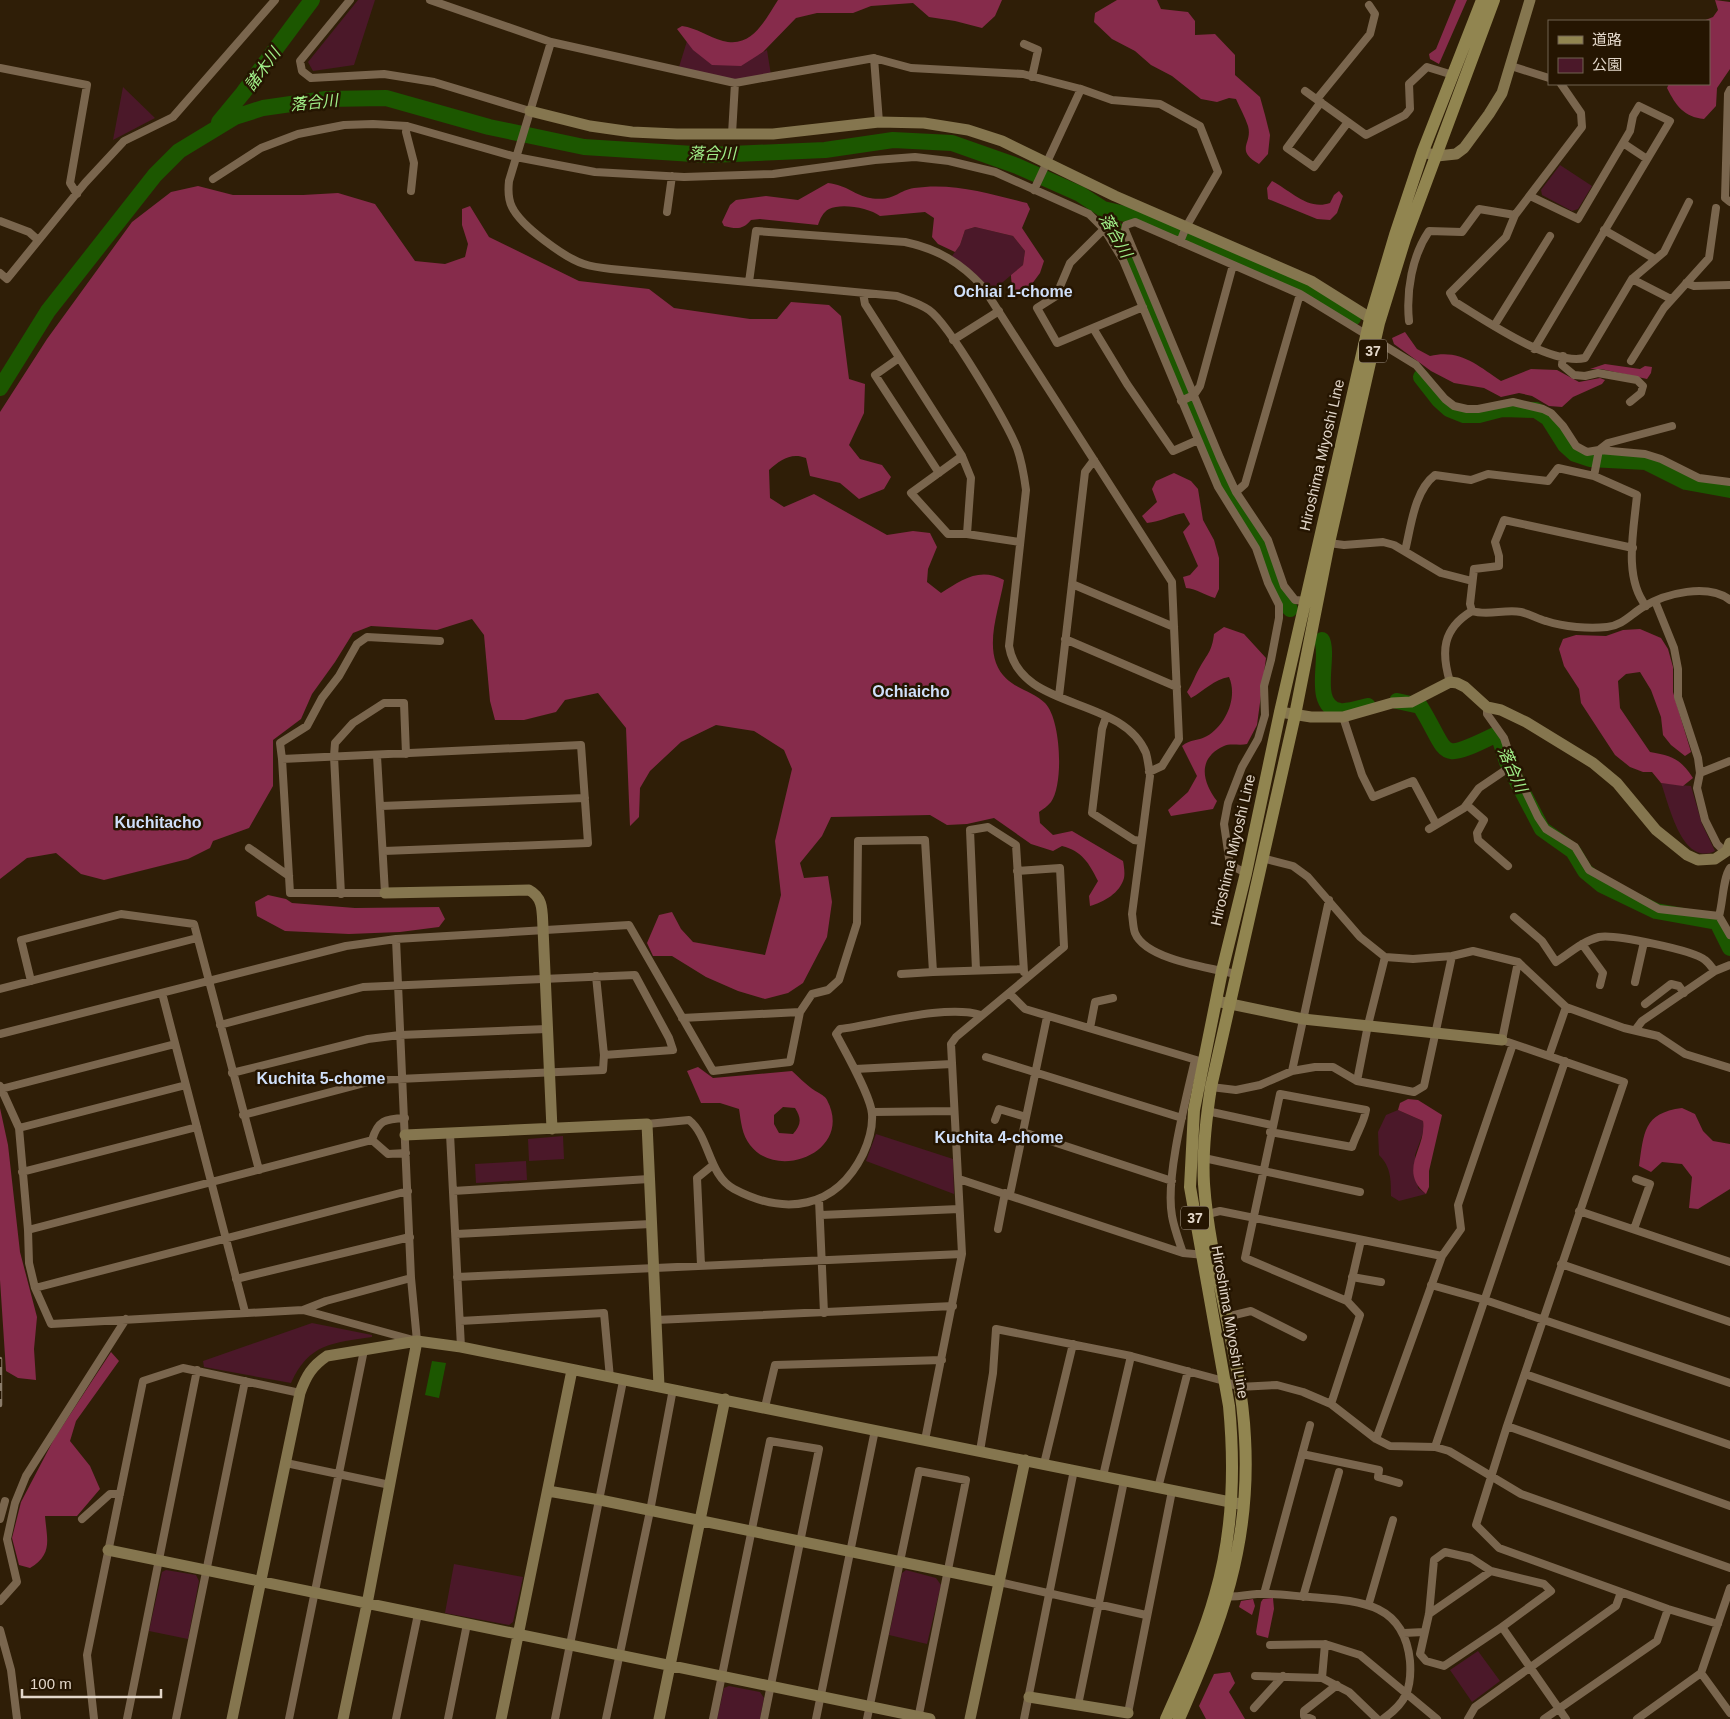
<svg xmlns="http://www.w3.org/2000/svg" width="1730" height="1719" viewBox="0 0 1730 1719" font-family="Helvetica,'Noto Sans JP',sans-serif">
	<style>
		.green { fill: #4b1829 }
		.forest { fill: #862b4b; fill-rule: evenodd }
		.water { fill: #1c5700 }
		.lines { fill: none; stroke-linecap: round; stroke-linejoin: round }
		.river { stroke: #1c5700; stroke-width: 16 }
		.street { stroke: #7a664e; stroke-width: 8 }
		.secondary { stroke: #85764f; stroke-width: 11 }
		.primary { stroke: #918550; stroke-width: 12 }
		.rail-casing { stroke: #8a7b69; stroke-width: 4.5 }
		.rail { stroke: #251501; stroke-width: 2.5; stroke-dasharray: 8; stroke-linecap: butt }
		.labels { text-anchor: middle; stroke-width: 5; stroke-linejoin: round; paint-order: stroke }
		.shield { fill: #251501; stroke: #aa9d8e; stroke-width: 1 }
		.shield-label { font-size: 14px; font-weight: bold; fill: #e3d7ca }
		.street-label { font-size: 15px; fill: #e3d7ca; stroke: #251501 }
		.water-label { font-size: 16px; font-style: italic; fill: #a1f089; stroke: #251501 }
		.neighbourhood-label { font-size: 16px; font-weight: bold; fill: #cfdff9; stroke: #251501 }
	</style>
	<rect width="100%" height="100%" fill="#2f1e07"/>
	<path class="green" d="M358,0H375L354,65L313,71L308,62Z
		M687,41L758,55L767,50L771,75L735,81L679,67Z
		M123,87L155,118L113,140Z
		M1560,165L1592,186L1578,209L1572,211L1542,195L1541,190Z
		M975,227L1013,236L1025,251L1023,265L990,293L977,276L952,256L960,245L965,230Z
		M1661,783L1691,786L1702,824L1715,851C1682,867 1669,804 1661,783Z
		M1398,1110L1423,1121L1424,1130L1415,1155L1418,1188L1426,1194L1399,1201L1391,1196C1391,1179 1391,1167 1379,1155L1378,1132L1386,1115Z
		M876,1134L953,1159L954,1194L866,1161Z
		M563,1136L564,1159L529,1161L528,1139Z
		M526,1161L527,1180L476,1183L475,1164Z
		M312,1323L372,1335V1337C333,1343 309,1343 291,1383L204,1367L203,1361Z
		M454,1564L523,1577L513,1622L509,1625L445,1613Z
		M166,1570L196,1575L199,1581L188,1639L149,1631L162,1572Z
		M906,1570L936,1578L941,1585L927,1644L889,1635L902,1573Z
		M1478,1651L1500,1681L1472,1702L1450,1670Z
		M729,1686L760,1692L764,1698L760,1719H717L724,1688Z"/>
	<path class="forest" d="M778,0H1002L995,16L982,28L955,21L929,17L913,3L871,6L853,13H817L796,18L763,52L741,66L712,65L693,50L677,29L682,26C697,28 708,37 723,41C752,49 765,20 778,0Z
		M1117,0H1157L1161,9L1188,12L1195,21V35L1215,34L1235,55V75L1260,97L1265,115L1270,135L1268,154L1259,164C1234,149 1253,144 1248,126C1245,117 1240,108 1236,99L1229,98L1217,102L1201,99L1172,76L1151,65L1135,51L1112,39L1094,22L1095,13Z
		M1456,0H1467L1439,64L1430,59L1429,54L1436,49Z
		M1715,0L1730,2V69L1717,88L1716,106L1704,119C1684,117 1676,106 1667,88L1669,84H1709V21H1703L1713,17L1718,10Z
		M1272,181C1290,190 1308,211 1330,203L1334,195L1339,191L1343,196L1337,213L1330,220L1317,219L1268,199L1267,188Z
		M828,183C847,185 856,196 870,198C895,202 896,191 914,188C953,182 990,194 1027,203L1030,209L1022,228L1044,261L1040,273L1023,296C1014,292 1011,285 1011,275L1023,265L1025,251L1013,236L975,227L965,230L960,245L955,252L938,244L932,237L934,218L925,212L880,216C869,208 842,203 829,209C823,212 820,219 818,225L760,219L751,220C743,230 736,229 724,226L722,222L730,205L736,200L766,196L798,200Z
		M198,186L233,195H303L338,193L375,204L415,261L445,264L465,257L468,244L462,225V209L470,206L489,237L579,281L649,289L674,308L750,319H777L791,302L829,305L841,316L849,379L865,384L864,413L849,445L860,459L882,465L891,477L884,489L859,499L840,483L810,476L806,458C791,452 780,460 769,470L770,498L784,507L814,494L887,535L913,531L930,533L937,547L928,569L927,582L941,593C962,580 979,567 1004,580C1000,605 987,638 996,663C1006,689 1030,688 1045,703C1061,719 1064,784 1051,802C1048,806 1043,809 1039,812L1040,823L1053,835L1072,831L1123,861C1124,866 1125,873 1124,878C1120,893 1104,902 1090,906L1089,896L1098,881C1089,863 1082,851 1062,846L1053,851L1031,844L994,818L967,824L947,825L930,815L831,817L822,836L800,863L804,878L828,876L832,902L827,937L803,983L788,993L765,999L738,991L706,977L672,956H653L647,943L659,915L672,912L681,929L693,942L765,955L781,895L775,841L792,769L784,750L754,731L716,725L681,742L650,771L640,788L639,817L630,826L626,728L598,693L565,700L556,712L524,720H495L490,701L484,635L472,619L437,630L371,626L353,633L335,662L312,694L301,719L273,740V786L249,828L213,841L210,848L188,859L104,880L81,874L56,853L27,858L0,879V412L47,339L132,222L171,192Z
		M1405,332L1417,349L1430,356C1460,349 1477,365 1501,381L1531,369L1557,370L1579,382L1600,378L1605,380L1602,384L1573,397L1562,407L1549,406L1532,396L1519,393L1501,397L1484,388L1454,383L1431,371L1394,344L1392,338Z
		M1605,364L1640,369L1645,366L1652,367L1651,373L1647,379L1601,369H1590Z
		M1174,473L1191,481L1198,489L1203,520L1214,540L1219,558V589L1215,598C1204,595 1197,589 1186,588L1183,577L1190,575L1198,566L1183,532L1190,524L1184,513C1171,515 1160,522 1147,523L1142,516L1157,502L1152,489L1156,481Z
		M1224,627L1244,634L1266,658L1257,725L1247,744C1240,746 1230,743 1224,746C1197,758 1202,782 1217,801L1213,809L1171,816L1168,810L1188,792L1197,776L1182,746C1190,739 1199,741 1207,736C1226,725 1238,697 1229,677C1214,679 1204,691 1191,698L1187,692C1193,683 1195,675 1200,667C1208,653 1212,651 1214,634Z
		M1640,629L1661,638L1668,649L1673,667V692L1691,752L1685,756L1671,745L1663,735L1661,717L1651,690L1640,672L1626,674L1618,681L1620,708L1650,752C1672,756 1680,758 1693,778L1683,786L1661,783L1652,772H1643L1630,767L1615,755L1581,703L1579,689L1564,666L1559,649L1563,639L1576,635L1606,636L1623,630Z
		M268,895L286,899L292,903L355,908L439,907L445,919L439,927L400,932L349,934L285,931L257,916L255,902Z
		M698,1067L713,1078L792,1071C801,1079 808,1087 819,1093C822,1095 826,1097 827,1100C854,1151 778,1182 750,1145C742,1135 741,1122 739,1109L720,1103H701L687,1071ZM783,1107L795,1108C802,1119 801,1125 793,1134L779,1133L774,1124V1115Z
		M1408,1099L1418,1100L1442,1115L1429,1171V1187L1426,1194C1397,1170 1427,1148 1423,1121L1398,1110L1400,1103Z
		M0,1108L8,1145L20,1252L37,1317L34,1349L36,1380L18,1378L6,1371L0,1280Z
		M1682,1108L1695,1114L1703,1131L1713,1141L1730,1144V1189L1698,1209L1689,1208L1692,1177L1682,1164L1662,1162L1651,1172L1639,1166C1644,1133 1643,1113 1682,1108Z
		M111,1352L119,1361L76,1421L70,1441L90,1466L100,1489L77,1516H45C47,1540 53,1554 30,1568L19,1565L12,1538L21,1502L54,1439Z
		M1273,1598L1274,1609L1268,1638L1257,1635L1256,1632L1261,1602L1263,1599Z
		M1253,1599L1255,1606L1252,1615L1239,1607L1241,1601Z
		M1230,1672L1235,1683L1229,1692L1245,1719H1206L1199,1706L1214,1674Z"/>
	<path class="water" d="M432,1361L446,1363L439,1398L425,1395Z"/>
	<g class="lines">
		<path class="river" d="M219,122L243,93L312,0
			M1103,209L1138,217L1283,278L1353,318
			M1421,377L1439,400L1449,409L1464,415H1479L1502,409L1536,410L1548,418L1565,445L1575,454L1590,459L1646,462L1686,482L1730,490
			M0,388L48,311L155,175L179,151L235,117L263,108L326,99L386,98L489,127L584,147L709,155L825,150L893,140L952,143L1017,166L1080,194L1103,209L1117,232L1136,270L1210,453L1225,486L1264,549L1278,593L1290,609
			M1322,640C1330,658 1310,706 1340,711C1348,712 1360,708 1368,706
			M1397,701L1420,706C1450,754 1436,764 1495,735L1500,740L1507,762L1542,829L1573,851L1585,871L1602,885L1656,911L1717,922L1730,948"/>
		<path class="street" d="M350,0L300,61L302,71L311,78L384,74L434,82L530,111
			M430,0L551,42L735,83L874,58L911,68L1023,74L1081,89L1112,100L1160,104L1200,126L1218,172L1186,227L1180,242
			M551,42L509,181C508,190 508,199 512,207C521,226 565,258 584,264C593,267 602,268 611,269L897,296C908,300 919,303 929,310C949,324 1007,423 1017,448C1022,462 1024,475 1026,490L1009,646C1020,712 1122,695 1146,753C1148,760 1149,769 1150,776L1132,914C1133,920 1133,928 1135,933C1146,960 1211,968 1236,974
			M1024,44L1038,50L1032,77
			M874,58L879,122
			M1511,66L1549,78
			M0,68L87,85L70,183L77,194
			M1561,84L1581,113L1582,127L1515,215L1506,237L1450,293L1455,302C1485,320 1550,366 1585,358L1632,279L1664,252L1689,202
			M1730,90L1728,94L1725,198L1730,202
			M1305,91L1366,135L1405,115L1410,109L1409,84L1427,67L1453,75
			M1317,99L1370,34L1375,14L1369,5
			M1321,102L1287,148L1314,167L1348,122
			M407,126L406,132L414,163L411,191
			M732,134L735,83
			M1623,143L1647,159
			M213,179L261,148L298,134L344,125L373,124L407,126L516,157L595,172L684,177L773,174L875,160L915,157L949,161L995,172L1089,214L1104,229L1123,260L1218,487L1256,548L1268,583L1279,605V618L1271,660L1264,686L1265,715L1258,739L1242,767L1228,803L1224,824L1230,865L1246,873
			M1034,190L1081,89
			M1530,196L1578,219L1630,131L1633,116L1639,106L1670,121L1534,349
			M667,212L672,176
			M0,221L29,232L38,240
			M1104,229L1070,263L1056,296L1037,308L1057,343L1143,307
			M1604,230L1655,259
			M0,273L7,279L85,183L124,141L173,117L275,0
			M1632,279L1671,299
			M749,282L756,231L905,242C938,249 961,263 983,287L1172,582L1179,739L1162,766L1149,772
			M1686,283L1694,286L1730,285
			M863,293L865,304L962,456L971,478L967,534
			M1409,321C1406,291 1412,256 1429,231L1462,232L1479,209L1515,215
			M1494,326L1550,236
			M1093,328L1127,384L1173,451L1198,440
			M953,340L999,311
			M1563,356L1562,365L1574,375L1585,376L1598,373L1637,380L1643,386L1641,393L1630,402
			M899,358L875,375L939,473
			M1631,361L1664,308L1709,258L1716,208
			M1181,401L1194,395L1200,386L1233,265
			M962,456L911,493L948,534H967L1020,542
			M1594,476L1599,450L1608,443L1672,426
			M1236,492L1245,484L1300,294
			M1329,543L1344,545L1383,542L1394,545L1441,573L1472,581
			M1633,548L1504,520L1495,542L1499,556V566L1474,569L1470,604L1472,611C1487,616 1505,609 1521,612C1530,614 1538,619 1546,621C1564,627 1589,629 1607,627C1623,625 1630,615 1643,607C1666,593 1708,583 1730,600
			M1405,551C1411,527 1414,491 1435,475L1471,480L1488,474L1548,481L1558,468L1594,476L1637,495C1634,529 1623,577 1646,606
			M1072,584L1174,627
			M1308,601L1295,600L1284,586L1268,540L1236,492L1220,458L1125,230L1126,225L1135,222L1300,294L1416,365L1445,399L1454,406L1467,409H1478L1513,402L1543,409L1551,413L1563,426L1576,446L1587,452L1599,450L1645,454L1661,459L1699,478L1730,482
			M1655,601L1674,648L1678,669V697L1698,758L1700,773L1697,788L1705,820L1717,844L1725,852
			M1065,639L1177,687
			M1450,682C1441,652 1442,629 1472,611
			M1059,696L1085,472L1094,460
			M1487,707V714L1504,738L1513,765L1538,817L1546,829L1575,847L1589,870L1659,909L1719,916L1730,935
			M1106,717L1102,729L1092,813L1134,840L1141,841
			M1343,717L1362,775L1373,797L1413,781L1436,824
			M377,756L385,893H290L282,759L581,745L588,843L384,851
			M282,759L280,743L307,726L322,698L339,676L357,644L367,637L440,641
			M1700,773L1730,761
			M1467,805L1484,820L1477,833L1478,840L1508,866
			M381,806L585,798
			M1429,829L1464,808L1479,788L1513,765
			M249,848L289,876
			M1262,858L1293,866L1308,877L1360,937L1385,957L1413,959L1452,956L1473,951L1518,962L1566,1007L1624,1028L1658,1036L1685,1054L1730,1068
			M341,894L334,756L335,743L353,723L384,703H404L406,754
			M1719,916C1723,902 1723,878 1730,868
			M1514,917L1542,941L1556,962C1570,953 1583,941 1599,937C1614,934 1693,950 1705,960C1709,963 1712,968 1715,971
			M1582,944L1603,973L1600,985
			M1518,962L1502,1040L1624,1082L1507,1426L1476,1525L1499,1548L1668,1609L1718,1624
			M976,970L970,830L988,827L1016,845L1024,972
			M901,974L933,972
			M31,981L21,940L121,914L194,924L259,1170
			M1635,982L1644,942
			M0,989L197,938
			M162,993L245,1312
			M1009,993L1025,1009L1203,1062
			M1645,1004L1671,984L1679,986L1684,993
			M682,1018L800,1012
			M220,1025L363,987L635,975L669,1038L673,1050L604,1055
			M1090,1028L1095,1002L1113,998
			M1636,1029L1642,1021L1715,971L1730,965
			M0,1034L346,946L396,939L629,925L713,1071L790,1062L800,1012L812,994L828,990L839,980L857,923L858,841L925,840L933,972L1022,969
			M1549,1056L1566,1007
			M986,1057L1182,1118
			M855,1069L952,1064
			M1292,1071L1329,900
			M232,1073L368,1039L400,1035L547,1029
			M1357,1081L1368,1025L1385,957
			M0,1086L19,1128L28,1230L29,1263L35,1288L51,1324L303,1310L417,1341L411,1278L396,939
			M1211,1087L1236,1090L1260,1085L1292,1071L1315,1067H1333L1357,1081L1414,1092L1424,1086L1452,956
			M1,1089L175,1044
			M1207,1111L1272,1125
			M873,1112L954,1111
			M243,1115L376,1080L603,1070L604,1055L596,976
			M995,1120L999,1109L1026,1117
			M647,1124L689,1120C710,1137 708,1175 734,1189C785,1216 836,1209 863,1154C869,1141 873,1129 872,1114C871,1096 845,1051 836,1034L840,1029C878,1024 946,1004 981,1015
			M19,1128L186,1085
			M1023,1132L1172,1181
			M1270,1132L1352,1147C1356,1134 1364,1123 1366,1110L1280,1094L1245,1258L1347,1301L1360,1315L1331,1404
			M450,1134L461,1347
			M372,1140C378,1120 385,1119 405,1118
			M372,1140L388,1154L406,1153
			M1204,1158L1360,1192
			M22,1172L197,1127
			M959,1179L1183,1253L1205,1255
			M453,1191L649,1179
			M1010,1194L1047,1017
			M819,1200L824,1313
			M1579,1211L1730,1262
			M1208,1214L1220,1211L1442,1256
			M821,1215L959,1209
			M998,1229L1005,1193
			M1634,1229L1650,1184L1636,1179
			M28,1230L372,1140
			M456,1234L651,1224
			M1183,1253C1179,1241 1174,1228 1172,1216C1165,1178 1186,1099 1195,1060
			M1561,1264L1730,1322
			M701,1265L697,1178L713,1165
			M457,1277L962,1254
			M1352,1277L1381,1282
			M236,1279L410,1237
			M1431,1285L1485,1300L1730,1383
			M35,1288L408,1191
			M1347,1301L1361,1240
			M303,1310L326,1301L411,1278
			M1226,1317L1251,1311L1303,1337
			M656,1320L953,1306
			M460,1321L604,1313L610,1378
			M1525,1374L1730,1445
			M765,1407L775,1365L942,1360
			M1507,1426L1730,1506
			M1376,1439L1442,1256L1461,1229L1458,1205L1513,1044
			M925,1440L962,1254L951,1044L956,1037L1064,947L1060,868L1017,871
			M1435,1447L1565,1061
			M980,1451L993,1373L996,1329L1131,1356L1224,1381L1239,1387L1277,1385L1303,1392L1331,1404L1376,1439L1390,1446L1435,1447L1449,1451L1521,1494L1730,1568
			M1302,1454L1379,1470L1378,1477L1399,1483
			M286,1463L390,1485
			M1044,1464L1073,1344
			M1103,1476L1131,1356
			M1158,1488L1188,1371
			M0,1519L5,1501
			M82,1519L110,1494H120
			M1491,1571L1471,1558L1445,1552L1434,1560L1429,1614L1420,1654L1426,1661L1444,1666L1502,1627L1566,1719
			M999,1582L1146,1615
			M1264,1594L1310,1425
			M1222,1596C1235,1598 1244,1595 1257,1594C1274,1593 1293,1596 1310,1597C1359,1601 1404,1602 1410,1661C1412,1689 1406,1703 1383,1719
			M1303,1597L1339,1472
			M0,1601L17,1582L7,1539L15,1503L26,1476L126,1319
			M1369,1603L1393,1520
			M1429,1614L1491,1571L1544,1584L1551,1591L1502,1627
			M0,1630L11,1670L17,1719
			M1404,1633L1424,1632
			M1270,1645L1325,1644L1360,1655L1437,1719
			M1701,1673L1730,1713
			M1255,1676L1322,1678L1349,1692L1377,1719
			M1322,1678L1325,1644
			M1078,1705L1124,1481
			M1254,1708L1283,1676
			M1128,1713L1172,1491
			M94,1719L87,1655L143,1381L183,1368L300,1393
			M127,1719L197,1370
			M176,1719L245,1381
			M289,1719L364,1350
			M396,1719L418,1614
			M448,1719L467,1624
			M555,1719L623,1381
			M606,1719L650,1511L673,1389
			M713,1719L770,1441L819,1449L764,1719
			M816,1719L875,1430
			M867,1719L919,1471L966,1480L918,1719
			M1024,1719L1074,1470
			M1312,1719L1304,1716V1711L1337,1685
			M1468,1719L1475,1707L1616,1606L1621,1592
			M1544,1719L1657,1641L1668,1609
			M1637,1719L1701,1673L1730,1588"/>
		<path class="secondary" d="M530,111L590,126L632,132L677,134H773L879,122L924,123L968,130L1002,141L1115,196L1311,281L1378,323
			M1427,153L1437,156L1456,154L1464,148L1489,114L1502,93L1530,0
			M1280,712L1311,717H1343L1392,703L1411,702L1450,682L1457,683L1465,687L1487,707L1501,710L1526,722L1593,763L1617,783L1656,830L1687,855L1698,860L1715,859L1727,851L1730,843
			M385,893L529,890C544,898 542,912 543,928L552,1129
			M1221,1002L1303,1019L1502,1040
			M405,1135L647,1124L659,1386
			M548,1491L600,1500L999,1582
			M108,1550L930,1719
			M1029,1697L1128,1713
			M232,1719L300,1393C306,1376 312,1366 327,1356L417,1341L461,1347L1240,1504
			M343,1719L367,1604L417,1341
			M501,1719L572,1370
			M659,1719L725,1399
			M970,1719L1025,1460"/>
		<path class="primary" d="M1166,1719C1184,1678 1203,1638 1215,1595C1233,1534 1235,1469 1229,1406L1190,1187L1194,1110L1222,971L1246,873L1280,712L1370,319L1395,235L1423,151L1482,0
			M1179,1719C1221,1623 1251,1546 1245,1438C1241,1353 1210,1270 1204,1184C1202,1151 1206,1119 1211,1087L1295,715L1329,543L1379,323L1405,239L1494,0"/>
		<defs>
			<path id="rail" d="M0,1359V1405"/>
		</defs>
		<use href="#rail" class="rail-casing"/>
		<use href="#rail" class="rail"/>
	</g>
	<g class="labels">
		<g class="shield">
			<rect x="1359" y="339.5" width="28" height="23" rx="4"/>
			<rect x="1181" y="1206.5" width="28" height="23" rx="4"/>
		</g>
		<g class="shield-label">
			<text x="1373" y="356">37</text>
			<text x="1195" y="1223">37</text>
		</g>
		<g class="street-label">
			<text transform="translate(1322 455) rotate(-77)" y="5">Hiroshima Miyoshi Line</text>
			<text transform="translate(1233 850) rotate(-77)" y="5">Hiroshima Miyoshi Line</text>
			<text transform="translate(1230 1322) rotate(80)" y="5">Hiroshima Miyoshi Line</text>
		</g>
		<g class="water-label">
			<text transform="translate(262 69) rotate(-54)" y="6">諸木川</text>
			<text transform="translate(314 102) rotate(-6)" y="6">落合川</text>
			<text x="712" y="159">落合川</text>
			<text transform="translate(1116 235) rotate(60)" y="6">落合川</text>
			<text transform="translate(1513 769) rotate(66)" y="6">落合川</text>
		</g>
		<g class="neighbourhood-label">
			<text x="1013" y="297">Ochiai 1-chome</text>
			<text x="911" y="697">Ochiaicho</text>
			<text x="158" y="828">Kuchitacho</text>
			<text x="321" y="1084">Kuchita 5-chome</text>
			<text x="999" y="1143">Kuchita 4-chome</text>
		</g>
	</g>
	<rect x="1548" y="20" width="162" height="65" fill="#251501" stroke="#716351"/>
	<rect x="1558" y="36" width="25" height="8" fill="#918550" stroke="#716351"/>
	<text x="1592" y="45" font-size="15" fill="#e3d7ca">道路</text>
	<rect x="1558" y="58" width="25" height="15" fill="#4b1829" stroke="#716351"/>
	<text x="1592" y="70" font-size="15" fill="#e3d7ca">公園</text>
	<path d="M22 1689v8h139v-8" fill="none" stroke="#e3d7ca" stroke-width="2.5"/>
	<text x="30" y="1689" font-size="15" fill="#e3d7ca" stroke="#251501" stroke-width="4" paint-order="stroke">100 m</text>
</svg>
